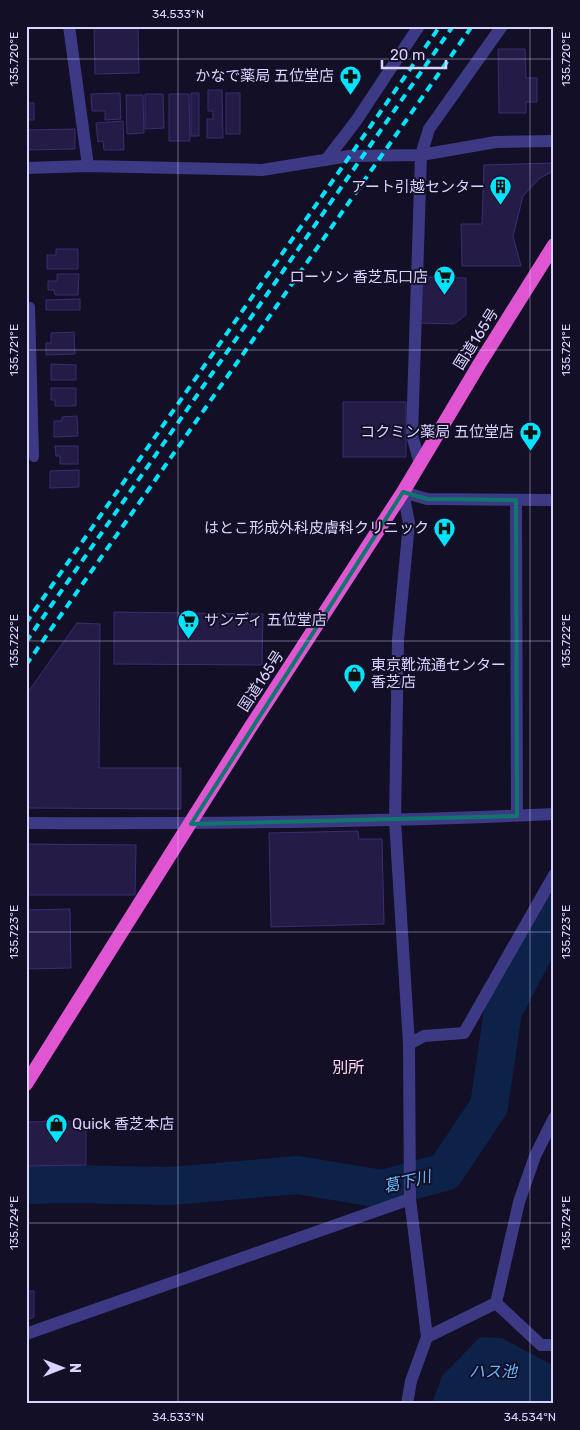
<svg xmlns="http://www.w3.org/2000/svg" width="580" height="1430" viewBox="0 0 580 1430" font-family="Rubik,'Noto Sans JP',sans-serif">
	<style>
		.water { fill: #0c2248 }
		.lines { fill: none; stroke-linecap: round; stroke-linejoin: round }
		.river { stroke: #0c2248; stroke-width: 38 }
		.building { fill: #241b47; stroke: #3b2d73 }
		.service { stroke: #3d3a85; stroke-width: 10 }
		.minor { stroke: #3d3a85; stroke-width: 12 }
		.trunk { stroke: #e055d1; stroke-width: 14 }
		.rail { stroke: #00e5ff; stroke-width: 4; stroke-dasharray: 8 6; stroke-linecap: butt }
		.marked { fill: none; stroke: #0f766e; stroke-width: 4; stroke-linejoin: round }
		.ticks { fill: none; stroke: #d9d4ff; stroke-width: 1; stroke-opacity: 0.45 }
		.labels { text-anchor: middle; stroke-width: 4; stroke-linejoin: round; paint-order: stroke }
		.poi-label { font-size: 15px; fill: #d9d4ff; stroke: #130f26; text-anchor: end }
		.street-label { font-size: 15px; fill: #d9d4ff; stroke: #130f26 }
		.neighbourhood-label { font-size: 16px; fill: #ffd6f0; stroke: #130f26 }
		.water-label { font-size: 16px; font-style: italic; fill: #62b6ff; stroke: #130f26 }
		.neatline { fill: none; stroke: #d9d4ff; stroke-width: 2 }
		.ticks-label { font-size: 12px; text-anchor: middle; fill: #d9d4ff }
	</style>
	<rect width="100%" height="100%" fill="#130f26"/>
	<path class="water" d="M480,1337L502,1338L554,1366V1404H432L442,1376Z"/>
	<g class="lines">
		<path class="river" d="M26,1185L69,1184L171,1186L297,1175L382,1189L445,1172L489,1106L503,1011L554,914"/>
	</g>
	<path class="building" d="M94,26H138L139,73L95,74Z
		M498,49H525L526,78H537V102H526V113H499Z
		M208,90H222L223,138H207V119H213V111H208Z
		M120,93L121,119L105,120V111H92L91,94Z
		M191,93H199V136H191Z
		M226,93H240V134H226Z
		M145,94H163L164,128L145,129Z
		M169,94H189L190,141H169Z
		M126,95H143L144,133L127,134Z
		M26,103H34V120H26Z
		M123,121L124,150H104L103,141L98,142L96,123Z
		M75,129V149L26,150V130Z
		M554,163V171L540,178L523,196L513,236L521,266H462L461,224H482L484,165Z
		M56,249H78V269H47V255H56Z
		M57,274H79L78,295H55L54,290H48V281H57Z
		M422,277L466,278V315L454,324L420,323Z
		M80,299V310H46V300Z
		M74,332L75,354L46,355V343H51V333Z
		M51,364L76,365V380H51Z
		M51,388H76V406H55V400H51Z
		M343,402H406V457H343Z
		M77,416L78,436L54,437V421H62V417Z
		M55,446H78V464H60V456H56Z
		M79,470V487L50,488V471Z
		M114,612L263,614L262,665L114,664Z
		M77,623L100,624L99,768H181V809L26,808V695Z
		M358,831L359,839H382L384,924L271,927L269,833Z
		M26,844L136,845L135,895H26Z
		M70,909L71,968L26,969V910Z
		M86,1121V1165L26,1166V1122Z
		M26,1291H34V1317L26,1320Z"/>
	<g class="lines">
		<path class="service" d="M26,307H30L34,457"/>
		<path class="minor" d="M69,26L88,166
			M326,160L356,121L419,26
			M26,168L88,166L262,170L349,156L421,155L496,142L554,141
			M420,464L412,435L421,155L429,129L502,26
			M516,500L517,816
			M26,823C202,824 378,822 554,814
			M409,1044L424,1036L464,1033L554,875
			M496,1303L519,1202L535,1156L554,1118
			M496,1303L541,1345H554
			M26,1334L410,1199
			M427,1337L496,1303
			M407,1404L411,1381L427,1337L410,1199L409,1044L395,821L398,639L409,523L403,492L427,499L554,500"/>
		<path class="trunk" d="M26,1084L248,731L403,492L480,363L554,245"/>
		<path class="rail" d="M26,623L440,26
			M26,642L453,26
			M26,665L472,26"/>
	</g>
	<path class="marked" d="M403,492L427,499L516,500L517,816L191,824Z"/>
	<path class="ticks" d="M178,26V1404M530,26V1404M26,59H554M26,350H554M26,641H554M26,932H554M26,1223H554"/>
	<defs>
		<symbol id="pharmacy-pin" viewBox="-11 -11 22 30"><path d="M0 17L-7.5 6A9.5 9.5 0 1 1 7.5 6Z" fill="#00e5ff" stroke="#130f26"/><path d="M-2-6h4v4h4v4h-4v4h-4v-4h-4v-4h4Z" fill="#111"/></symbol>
		<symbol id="building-pin" viewBox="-11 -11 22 30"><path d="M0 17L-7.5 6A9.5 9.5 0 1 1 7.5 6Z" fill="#00e5ff" stroke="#130f26"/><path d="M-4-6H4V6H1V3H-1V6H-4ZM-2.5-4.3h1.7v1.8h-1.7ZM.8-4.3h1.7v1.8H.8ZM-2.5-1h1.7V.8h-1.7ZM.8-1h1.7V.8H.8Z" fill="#111"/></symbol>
		<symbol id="supermarket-pin" viewBox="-11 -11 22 30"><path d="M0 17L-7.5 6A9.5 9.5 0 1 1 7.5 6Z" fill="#00e5ff" stroke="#130f26"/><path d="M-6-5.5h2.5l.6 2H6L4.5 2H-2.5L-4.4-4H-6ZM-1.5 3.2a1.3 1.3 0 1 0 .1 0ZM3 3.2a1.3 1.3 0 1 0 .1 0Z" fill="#111"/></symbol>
		<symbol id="hospital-pin" viewBox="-11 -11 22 30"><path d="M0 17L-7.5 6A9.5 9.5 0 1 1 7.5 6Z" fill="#00e5ff" stroke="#130f26"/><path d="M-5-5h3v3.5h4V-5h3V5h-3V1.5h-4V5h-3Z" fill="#111"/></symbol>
		<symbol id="shop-pin" viewBox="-11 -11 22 30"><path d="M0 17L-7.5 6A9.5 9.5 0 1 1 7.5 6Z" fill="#00e5ff" stroke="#130f26"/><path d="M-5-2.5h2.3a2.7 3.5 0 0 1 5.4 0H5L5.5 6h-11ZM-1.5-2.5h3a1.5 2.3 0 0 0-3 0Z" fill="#111"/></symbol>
	</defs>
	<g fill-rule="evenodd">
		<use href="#pharmacy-pin" x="338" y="64" width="25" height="34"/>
		<use href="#building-pin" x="488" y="174" width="25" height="34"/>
		<use href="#supermarket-pin" x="432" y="264" width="25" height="34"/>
		<use href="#pharmacy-pin" x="518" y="420" width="25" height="34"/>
		<use href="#hospital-pin" x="432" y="516" width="25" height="34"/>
		<use href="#supermarket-pin" x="176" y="608" width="25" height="34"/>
		<use href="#shop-pin" x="342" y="662" width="25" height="34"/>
		<use href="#shop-pin" x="44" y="1112" width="25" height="34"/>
	</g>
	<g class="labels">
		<g class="poi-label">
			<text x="334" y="81">かなで薬局 五位堂店</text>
			<text x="485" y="192">アート引越センター</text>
			<text x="428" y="282">ローソン 香芝瓦口店</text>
			<text x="514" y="437">コクミン薬局 五位堂店</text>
			<text x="429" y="533">はとこ形成外科皮膚科クリニック</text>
			<text x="204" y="625" text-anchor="start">サンディ 五位堂店</text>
			<text x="371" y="670" text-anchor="start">東京靴流通センター<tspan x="371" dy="17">香芝店</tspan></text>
			<text x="72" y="1129" text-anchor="start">Quick 香芝本店</text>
		</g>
		<g class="street-label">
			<text transform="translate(476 339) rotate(-58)" y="5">国道165号</text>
			<text transform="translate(261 681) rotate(-57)" y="5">国道165号</text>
		</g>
		<g class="neighbourhood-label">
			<text x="348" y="1073">別所</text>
		</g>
		<g class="water-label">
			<text transform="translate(407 1181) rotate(-13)" y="6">葛下川</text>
			<text x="493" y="1377">ハス池</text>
		</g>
	</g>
	<rect width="580" height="1430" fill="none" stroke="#130f26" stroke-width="55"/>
	<g transform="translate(62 1368) rotate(90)" stroke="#130f26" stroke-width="4" paint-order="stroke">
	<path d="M0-4L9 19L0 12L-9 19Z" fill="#d9d4ff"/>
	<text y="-8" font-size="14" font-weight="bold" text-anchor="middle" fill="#d9d4ff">N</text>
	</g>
	<path d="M382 60v8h64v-8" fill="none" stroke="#d9d4ff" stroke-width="2.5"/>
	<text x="390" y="60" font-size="15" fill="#d9d4ff" stroke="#130f26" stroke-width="4" paint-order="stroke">20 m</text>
	<rect x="28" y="28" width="524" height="1374" class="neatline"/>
	<g class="ticks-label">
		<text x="178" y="18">34.533°N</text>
		<text transform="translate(14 59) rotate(-90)" y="4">135.720°E</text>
		<text transform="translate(566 59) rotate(-90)" y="4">135.720°E</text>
		<text transform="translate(14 350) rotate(-90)" y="4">135.721°E</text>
		<text transform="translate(566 350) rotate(-90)" y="4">135.721°E</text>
		<text transform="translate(566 641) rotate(-90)" y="4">135.722°E</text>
		<text transform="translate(14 641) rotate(-90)" y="4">135.722°E</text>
		<text transform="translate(566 932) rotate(-90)" y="4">135.723°E</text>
		<text transform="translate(14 932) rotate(-90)" y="4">135.723°E</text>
		<text transform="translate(14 1223) rotate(-90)" y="4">135.724°E</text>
		<text transform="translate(566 1223) rotate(-90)" y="4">135.724°E</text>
		<text x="178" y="1421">34.533°N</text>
		<text x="530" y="1421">34.534°N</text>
	</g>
</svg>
